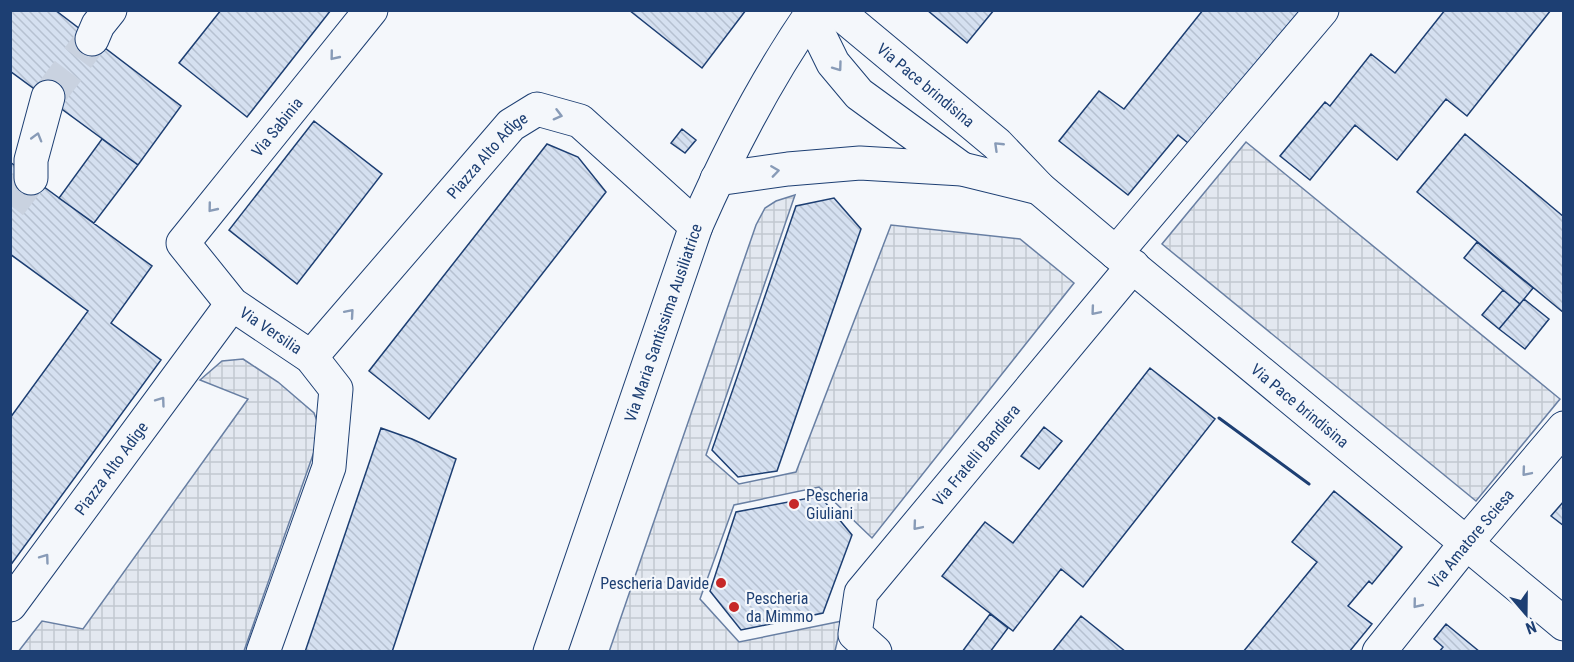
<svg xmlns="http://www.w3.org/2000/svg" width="1574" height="662" viewBox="0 0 1574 662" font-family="'Roboto Condensed',sans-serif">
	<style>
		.plaza { fill: url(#plaza-grid); stroke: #687fa3; stroke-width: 1.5 }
		.building { fill: url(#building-back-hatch); stroke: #1d3f73; stroke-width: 1.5 }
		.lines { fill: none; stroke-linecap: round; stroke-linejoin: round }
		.minor-tunnel { stroke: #c9d2e0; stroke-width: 33; stroke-dasharray: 33 16; stroke-linecap: butt }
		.minor-casing { stroke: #1d3f73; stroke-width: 35 }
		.minor { stroke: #f4f7fb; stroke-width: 33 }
		.wall { stroke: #1d3f73; stroke-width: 3 }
		.oneway { stroke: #889bb7 }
		.poi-dot { fill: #c62828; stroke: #f4f7fb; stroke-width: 2 }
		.labels { text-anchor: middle; stroke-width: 4.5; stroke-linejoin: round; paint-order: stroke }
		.street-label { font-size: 16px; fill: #1d3f73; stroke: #f4f7fb }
		.poi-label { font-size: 16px; fill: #1d3f73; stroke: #f4f7fb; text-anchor: start }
	</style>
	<defs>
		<pattern id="plaza-grid" width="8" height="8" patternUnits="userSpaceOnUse" patternTransform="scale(1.5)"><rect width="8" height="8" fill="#e3e8f0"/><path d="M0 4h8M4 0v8" fill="none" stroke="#c2c8d1"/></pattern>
		<pattern id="building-back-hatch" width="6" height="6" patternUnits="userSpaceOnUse" patternTransform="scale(1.5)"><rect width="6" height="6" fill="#d5e0f0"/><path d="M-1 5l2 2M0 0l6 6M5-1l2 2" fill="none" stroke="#b6c1d1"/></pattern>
	</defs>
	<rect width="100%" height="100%" fill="#f4f7fb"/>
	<path class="plaza" d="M1246,142L1560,399L1476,501L1162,244Z
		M795,195L706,455L739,484L796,472L891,225L1020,239L1074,283L872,538L819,487L734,505L700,599L739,642L842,621L835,651L609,652L756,225L765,208L776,201Z
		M243,359L278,382L314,413L321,432L244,651L18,652L42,621L83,629L248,399L200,380L222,361Z"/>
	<path class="building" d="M10,10H55L181,106L138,165L10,71Z
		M221,10H331L247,117L179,63Z
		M629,10H746L702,68Z
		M927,10H994L967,43Z
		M1203,10H1309L1197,150L1178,135L1128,195L1059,141L1099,91L1124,109Z
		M1445,10H1551L1467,116L1446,99L1397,160L1355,125L1310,180L1280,156L1325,102L1330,106L1371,54L1395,73Z
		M314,121L382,174L297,284L229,230Z
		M682,129L696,140L685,153L671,143Z
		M1465,134L1564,217V313L1417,192Z
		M102,139L138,165L94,223L59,198Z
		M547,144L578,157L606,192L429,419L369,371Z
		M10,162L152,266L111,323L161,360L10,566V418L88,311L10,254Z
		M834,198L861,229L777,471L738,477L712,450L796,206Z
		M1477,242L1533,288L1520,304L1464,258Z
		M1503,290L1520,304L1499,329L1482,315Z
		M1524,299L1549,319L1525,349L1499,329Z
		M1150,368L1215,419L1083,587L1061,569L1013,631L942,576L985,522L1013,543Z
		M1044,427L1062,441L1039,469L1021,456Z
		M381,428L412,439L456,459L392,652H305Z
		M1334,491L1402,547L1372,584L1369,581L1348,606L1372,624L1349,652H1243L1317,562L1292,542Z
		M820,496L852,535L823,613L741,630L710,591L736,512Z
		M1564,501V526L1551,516Z
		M990,614L1008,628L990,652H962Z
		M1081,616L1126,652H1052Z
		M1446,624L1480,652H1439L1443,647L1434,639Z"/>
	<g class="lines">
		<path class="minor-tunnel" d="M48,97L92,39
			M10,205L31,178"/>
		<defs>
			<g id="minor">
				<path id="s1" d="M836,10L997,144L1039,188L1116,253L1564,624"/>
				<path d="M810,16L833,63L859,94L962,169"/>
				<path d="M92,39L98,25L110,10"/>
				<path d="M31,178V160L48,97"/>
				<path d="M717,179L788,169L860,163L962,169L1039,188"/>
				<path d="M1116,253L1322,10"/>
				<path id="s2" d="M311,357L511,125L537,109L580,121L696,226"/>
				<path id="s3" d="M10,605L232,304"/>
				<path id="s4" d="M263,652L329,467L336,389L311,357L232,304L183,243L371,10"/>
				<path id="s5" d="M550,652L696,226C728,153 768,76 814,10"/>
				<path id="s6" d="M875,652L855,634L861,593L1133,266"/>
				<path id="s7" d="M1379,652L1467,542L1564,428"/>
			</g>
		</defs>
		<use href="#minor" class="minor-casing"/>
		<use href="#minor" class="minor"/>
		<path class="wall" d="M1219,418L1309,484"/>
	</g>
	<defs><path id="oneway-chevron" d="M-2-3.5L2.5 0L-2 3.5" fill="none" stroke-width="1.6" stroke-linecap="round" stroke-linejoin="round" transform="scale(1.5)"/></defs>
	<g class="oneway">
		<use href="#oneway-chevron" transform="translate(334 56) rotate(129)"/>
		<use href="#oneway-chevron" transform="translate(838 67) rotate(54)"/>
		<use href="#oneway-chevron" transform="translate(558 115) rotate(15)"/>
		<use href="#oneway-chevron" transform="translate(37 137) rotate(-74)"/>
		<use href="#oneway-chevron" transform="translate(998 146) rotate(-136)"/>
		<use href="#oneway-chevron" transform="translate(775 171) rotate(-8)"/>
		<use href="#oneway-chevron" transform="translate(212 208) rotate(129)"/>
		<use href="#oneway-chevron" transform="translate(1095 311) rotate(130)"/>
		<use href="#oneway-chevron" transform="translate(350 313) rotate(-49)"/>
		<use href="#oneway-chevron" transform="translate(161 401) rotate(-54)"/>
		<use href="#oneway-chevron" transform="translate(1526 472) rotate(130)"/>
		<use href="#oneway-chevron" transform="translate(917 526) rotate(130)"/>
		<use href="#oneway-chevron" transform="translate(45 558) rotate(-54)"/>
		<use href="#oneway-chevron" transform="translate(1417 604) rotate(129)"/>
	</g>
	<g class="poi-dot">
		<circle cx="794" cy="504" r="6"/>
		<circle cx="721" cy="583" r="6"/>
		<circle cx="734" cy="607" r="6"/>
	</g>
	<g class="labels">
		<g class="street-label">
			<text dy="6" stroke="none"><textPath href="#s1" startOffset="117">Via Pace brindisina</textPath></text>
			<text dy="6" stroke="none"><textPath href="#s4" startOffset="638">Via Sabinia</textPath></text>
			<text dy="6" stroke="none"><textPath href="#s2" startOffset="268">Piazza Alto Adige</textPath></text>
			<text dy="6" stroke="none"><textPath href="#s5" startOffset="348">Via Maria Santissima Ausiliatrice</textPath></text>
			<text transform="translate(271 330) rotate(34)" y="6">Via Versilia</text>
			<text dy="6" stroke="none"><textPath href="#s1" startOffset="610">Via Pace brindisina</textPath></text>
			<text dy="6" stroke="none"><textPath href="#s6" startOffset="248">Via Fratelli Bandiera</textPath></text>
			<text dy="6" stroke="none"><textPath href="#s3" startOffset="170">Piazza Alto Adige</textPath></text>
			<text dy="6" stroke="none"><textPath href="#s7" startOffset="146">Via Amatore Sciesa</textPath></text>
		</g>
		<g class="poi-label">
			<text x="806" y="501">Pescheria<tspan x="806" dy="18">Giuliani</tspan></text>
			<text x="709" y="589" text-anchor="end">Pescheria Davide</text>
			<text x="746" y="604">Pescheria<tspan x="746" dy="18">da Mimmo</tspan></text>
		</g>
	</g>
	<rect width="1574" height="662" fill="none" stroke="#1d3f73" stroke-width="24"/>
	<g transform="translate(1526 614) rotate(160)" stroke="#f4f7fb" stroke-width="4.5" paint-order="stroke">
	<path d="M0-4.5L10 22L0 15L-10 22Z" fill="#1d3f73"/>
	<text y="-9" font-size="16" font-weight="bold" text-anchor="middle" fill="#1d3f73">N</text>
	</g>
</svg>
